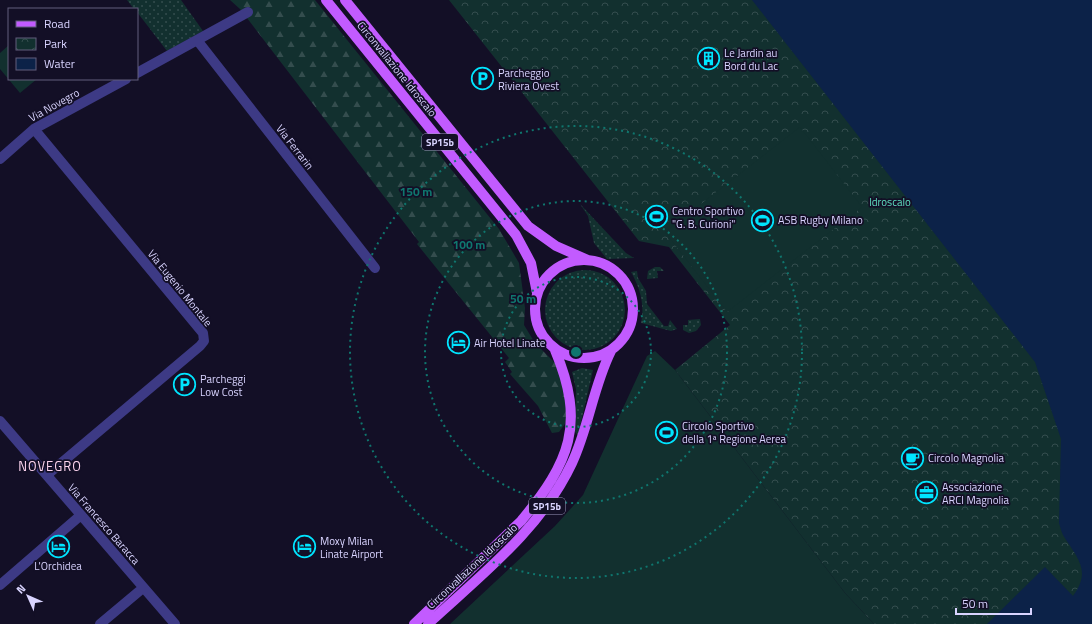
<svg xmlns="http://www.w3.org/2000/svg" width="1092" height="624" viewBox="0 0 1092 624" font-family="'Titillium Web',sans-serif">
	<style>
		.grass { fill: url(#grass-dots) }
		.forest { fill: url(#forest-firs) }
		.park { fill: url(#park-crowns) }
		.pitch { fill: #12302f }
		.water { fill: #0c2248 }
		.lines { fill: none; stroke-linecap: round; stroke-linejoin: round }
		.minor { stroke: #3d3a85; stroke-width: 10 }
		.major { stroke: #c25bff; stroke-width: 10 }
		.ring { fill: none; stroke: #0f766e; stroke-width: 2; stroke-dasharray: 2 4 }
		.labels { text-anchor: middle; stroke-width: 3.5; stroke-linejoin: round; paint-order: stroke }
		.shield { fill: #130f26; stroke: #9e99be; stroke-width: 1 }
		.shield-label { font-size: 10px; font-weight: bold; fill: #d9d4ff }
		.poi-label { font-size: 11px; fill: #d9d4ff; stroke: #130f26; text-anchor: start }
		.street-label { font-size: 11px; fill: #d9d4ff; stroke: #130f26 }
		.park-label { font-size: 11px; fill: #5fe0c0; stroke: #130f26 }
		.quarter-label { font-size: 13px; letter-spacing: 1px; fill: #ffd6f0; stroke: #130f26 }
		.centre { fill: #0f766e; stroke: #130f26; stroke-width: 2 }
		.ring-label { font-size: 12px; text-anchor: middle; font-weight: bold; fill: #0f766e; stroke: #130f26; stroke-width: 3.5; stroke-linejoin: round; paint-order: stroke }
	</style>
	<defs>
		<pattern id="grass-dots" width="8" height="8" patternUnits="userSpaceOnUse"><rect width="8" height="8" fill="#12302f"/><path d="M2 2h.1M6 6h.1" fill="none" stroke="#344d4e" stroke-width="1.8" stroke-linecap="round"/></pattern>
		<pattern id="forest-firs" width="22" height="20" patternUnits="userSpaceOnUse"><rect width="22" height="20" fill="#12302f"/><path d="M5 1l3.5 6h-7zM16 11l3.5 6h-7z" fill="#344d4e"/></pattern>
		<pattern id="park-crowns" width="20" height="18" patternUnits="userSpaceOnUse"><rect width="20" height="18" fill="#12302f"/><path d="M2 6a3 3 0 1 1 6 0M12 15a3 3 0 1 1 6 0" fill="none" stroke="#344d4e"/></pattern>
	</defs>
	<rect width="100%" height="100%" fill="#130f26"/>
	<path class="grass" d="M127,0H181L203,31L167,51L137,12V9H134Z
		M580,204L626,253L634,258L607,259L594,243L588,216Z
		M655,267H660L664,271H657L658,278L647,279L648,271Z
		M545 310a40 40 0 1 1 80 0a40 40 0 1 1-80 0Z
		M637,271L638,278L646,291L647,304L664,326H668L670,320L677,329L671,331L641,323C645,304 640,288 631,272Z
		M700,319L701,325L696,331L689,333L683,330V325H688V320Z
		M582,368L593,370L578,435L575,432L576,389L572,372Z"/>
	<path class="forest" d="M230,0H315L499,229L519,263L525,308L524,325L535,343L559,367L564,386L567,418L565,424L559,432L552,433L538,406L510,374L512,372L505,362L509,358L417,244L419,242L240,9Z"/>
	<path class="park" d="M449,0H1092V624H874L845,593L675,370L730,325L669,247L639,241Z"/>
	<path class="pitch" d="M9,45V79H37L20,93L0,69V53Z
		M800,127L862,207L727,312L665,232Z
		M655,351L675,370L845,593L874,624H450L555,526L583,495L647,356Z"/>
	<path class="water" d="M752,0H1092V624H987L1045,567L1073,596C1092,570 1077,558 1063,535C1061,531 1060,526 1059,523L1061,439L1035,362Z"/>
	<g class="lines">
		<path class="minor" d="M197,40L375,268
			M137,73L248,12
			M34,129L203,333L204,341L200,346L47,475
			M0,159L34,129L126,79
			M0,421L175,624
			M0,585L81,515
			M100,624L143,588"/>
		<path class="major" d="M326,0L516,235L531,263L537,293
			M345,0L528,226L556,246L588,260
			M535 309a49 49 0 1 1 98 0a49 49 0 1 1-98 0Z
			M414,624L521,521C570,462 586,424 555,350
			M428,624C481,575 541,529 572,463C589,427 593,387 611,351"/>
	</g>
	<g class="ring">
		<circle cx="576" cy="352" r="75"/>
		<circle cx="576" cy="352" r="151"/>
		<circle cx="576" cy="352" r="226"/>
	</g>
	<defs>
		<symbol id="building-ring" viewBox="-11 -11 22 22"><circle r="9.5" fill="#130f26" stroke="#00e5ff" stroke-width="1.5"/><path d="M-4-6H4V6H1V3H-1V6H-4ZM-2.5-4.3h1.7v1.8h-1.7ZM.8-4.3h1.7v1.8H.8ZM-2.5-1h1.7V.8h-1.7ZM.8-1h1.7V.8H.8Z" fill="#00e5ff"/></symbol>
		<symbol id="parking-ring" viewBox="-11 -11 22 22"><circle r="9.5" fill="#130f26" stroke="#00e5ff" stroke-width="1.5"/><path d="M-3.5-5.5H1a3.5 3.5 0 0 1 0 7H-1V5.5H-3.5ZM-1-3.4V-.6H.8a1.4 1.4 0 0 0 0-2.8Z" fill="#00e5ff"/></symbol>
		<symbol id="stadium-ring" viewBox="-11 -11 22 22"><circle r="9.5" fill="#130f26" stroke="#00e5ff" stroke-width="1.5"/><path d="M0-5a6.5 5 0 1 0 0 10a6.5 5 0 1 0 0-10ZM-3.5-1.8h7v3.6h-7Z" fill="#00e5ff"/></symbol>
		<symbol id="hotel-ring" viewBox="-11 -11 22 22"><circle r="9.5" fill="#130f26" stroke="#00e5ff" stroke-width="1.5"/><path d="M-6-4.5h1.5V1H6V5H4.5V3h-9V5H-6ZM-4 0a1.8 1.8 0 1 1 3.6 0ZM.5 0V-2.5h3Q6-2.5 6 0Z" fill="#00e5ff"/></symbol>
		<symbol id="cafe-ring" viewBox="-11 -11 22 22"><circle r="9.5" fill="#130f26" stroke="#00e5ff" stroke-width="1.5"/><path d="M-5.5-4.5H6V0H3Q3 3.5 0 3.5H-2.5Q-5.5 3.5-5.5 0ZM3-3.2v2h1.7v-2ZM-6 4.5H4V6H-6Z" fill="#00e5ff"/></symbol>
		<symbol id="office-ring" viewBox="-11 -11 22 22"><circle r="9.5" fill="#130f26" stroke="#00e5ff" stroke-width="1.5"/><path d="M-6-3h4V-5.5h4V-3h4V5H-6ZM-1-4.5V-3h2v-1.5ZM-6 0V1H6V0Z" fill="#00e5ff"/></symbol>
	</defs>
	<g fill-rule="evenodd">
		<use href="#building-ring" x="696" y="46" width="25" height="25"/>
		<use href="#parking-ring" x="470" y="66" width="25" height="25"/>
		<use href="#stadium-ring" x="644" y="204" width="25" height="25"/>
		<use href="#stadium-ring" x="750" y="208" width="25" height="25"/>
		<use href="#hotel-ring" x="446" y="330" width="25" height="25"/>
		<use href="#parking-ring" x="172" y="372" width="25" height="25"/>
		<use href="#stadium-ring" x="654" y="420" width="25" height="25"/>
		<use href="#cafe-ring" x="900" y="446" width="25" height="25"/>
		<use href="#office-ring" x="914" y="480" width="25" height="25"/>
		<use href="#hotel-ring" x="46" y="534" width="25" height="25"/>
		<use href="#hotel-ring" x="292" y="534" width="25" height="25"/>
	</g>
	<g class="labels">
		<g class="shield">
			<rect x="422" y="134" width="36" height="16" rx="3"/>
			<rect x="529" y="498" width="36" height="16" rx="3"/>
		</g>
		<g class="shield-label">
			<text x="440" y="146">SP15b</text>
			<text x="547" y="510">SP15b</text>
		</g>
		<g class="poi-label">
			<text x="724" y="57">Le Jardin au<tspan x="724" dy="13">Bord du Lac</tspan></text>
			<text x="498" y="77">Parcheggio<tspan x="498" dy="13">Riviera Ovest</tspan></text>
			<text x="672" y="215">Centro Sportivo<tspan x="672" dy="13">"G. B. Curioni"</tspan></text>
			<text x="778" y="224">ASB Rugby Milano</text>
			<text x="474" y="347">Air Hotel Linate</text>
			<text x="200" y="383">Parcheggi<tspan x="200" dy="13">Low Cost</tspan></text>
			<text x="682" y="430">Circolo Sportivo<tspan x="682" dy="13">della 1ª Regione Aerea</tspan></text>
			<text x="928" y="462">Circolo Magnolia</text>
			<text x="942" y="491">Associazione<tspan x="942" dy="13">ARCI Magnolia</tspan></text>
			<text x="320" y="545">Moxy Milan<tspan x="320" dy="13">Linate Airport</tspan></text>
			<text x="58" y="570" text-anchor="middle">L'Orchidea</text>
		</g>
		<g class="street-label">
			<text transform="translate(397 69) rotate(51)" y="4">Circonvallazione Idroscalo</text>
			<text transform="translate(54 105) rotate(-29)" y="4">Via Novegro</text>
			<text transform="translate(295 147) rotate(52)" y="4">Via Ferrarin</text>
			<text transform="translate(180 288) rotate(51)" y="4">Via Eugenio Montale</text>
			<text transform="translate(104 524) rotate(49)" y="4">Via Francesco Baracca</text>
			<text transform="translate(472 566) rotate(-43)" y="4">Circonvallazione Idroscalo</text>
		</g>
		<g class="park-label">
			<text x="890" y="206">Idroscalo</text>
		</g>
		<g class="quarter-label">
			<text x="50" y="471">NOVEGRO</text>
		</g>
	</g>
	<circle cx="576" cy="352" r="6" class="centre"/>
	<g class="ring-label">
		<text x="416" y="196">150 m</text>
		<text x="469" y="249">100 m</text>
		<text x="523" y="303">50 m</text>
	</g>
	<rect x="8" y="8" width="130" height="72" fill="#130f26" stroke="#625e7d"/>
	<rect x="16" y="21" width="20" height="6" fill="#c25bff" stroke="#625e7d"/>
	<text x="44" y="28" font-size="12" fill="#d9d4ff">Road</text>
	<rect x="16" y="38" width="20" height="12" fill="url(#park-crowns)" stroke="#625e7d"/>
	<text x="44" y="48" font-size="12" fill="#d9d4ff">Park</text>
	<rect x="16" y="58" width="20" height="12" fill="#0c2248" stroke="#625e7d"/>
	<text x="44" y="68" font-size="12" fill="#d9d4ff">Water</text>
	<g transform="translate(28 596) rotate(315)" stroke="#130f26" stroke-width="3" paint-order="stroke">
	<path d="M0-3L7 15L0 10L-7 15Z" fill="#d9d4ff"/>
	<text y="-6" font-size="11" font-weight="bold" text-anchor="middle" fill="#d9d4ff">N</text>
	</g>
	<path d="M956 608v6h75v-6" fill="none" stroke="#d9d4ff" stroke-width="2"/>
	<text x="962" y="608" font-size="12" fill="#d9d4ff" stroke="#130f26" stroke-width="3" paint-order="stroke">50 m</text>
</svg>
